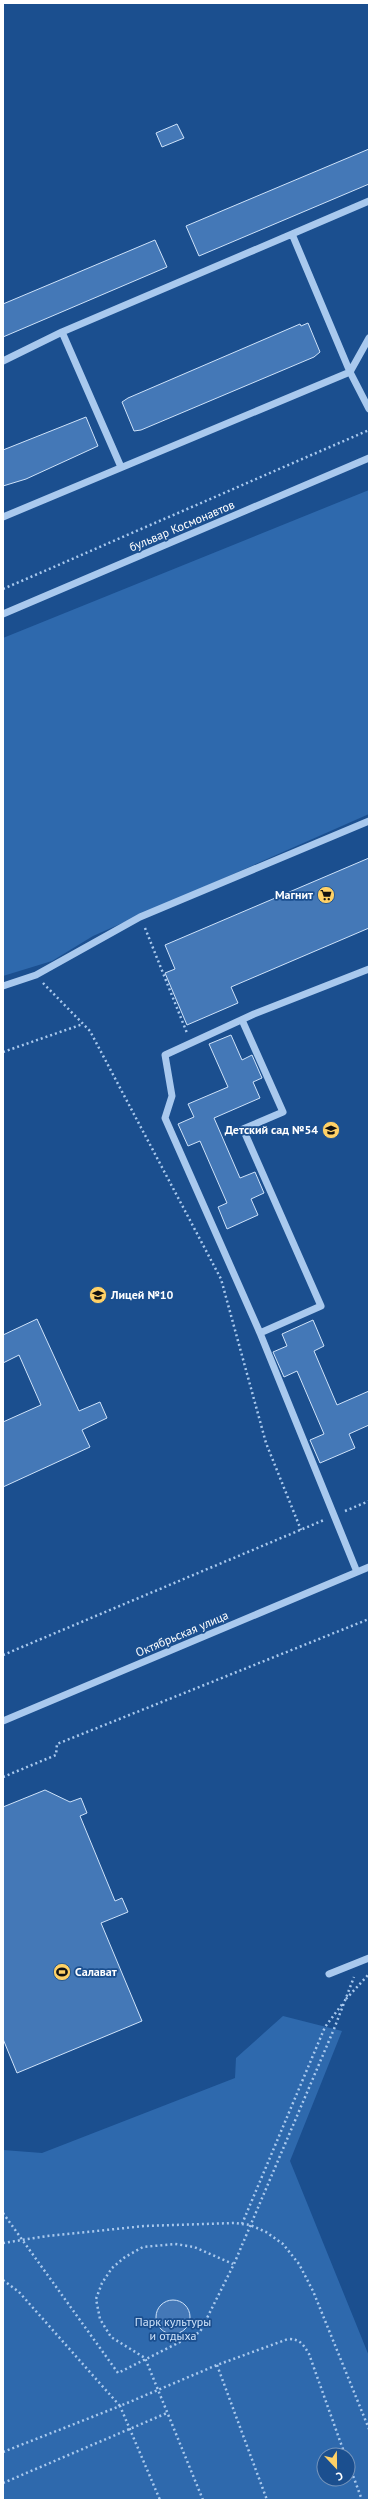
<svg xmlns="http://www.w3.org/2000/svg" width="372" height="2503" viewBox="0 0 372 2503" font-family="'PT Sans',sans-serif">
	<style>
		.green { fill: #2e69ad; fill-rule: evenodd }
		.building { fill: #4478b7; stroke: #cfe3fa }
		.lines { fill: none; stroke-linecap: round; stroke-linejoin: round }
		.path { stroke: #a9c9ee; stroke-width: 2.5; stroke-dasharray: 2 3; stroke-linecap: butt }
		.minor { stroke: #a9c9ee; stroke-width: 7 }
		.labels { text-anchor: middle; stroke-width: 3.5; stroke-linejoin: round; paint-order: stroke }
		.street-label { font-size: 12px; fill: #fff; stroke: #1b4f8f }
		.poi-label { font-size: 12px; font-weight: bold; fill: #fff; stroke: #1b4f8f; text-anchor: end }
		.park-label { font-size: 12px; fill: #cfe3fa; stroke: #1b4f8f }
	</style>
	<rect width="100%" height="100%" fill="#1b4f8f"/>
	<path class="green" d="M369,490V814L93,936L52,961L3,976V638Z
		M283,2016L342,2031L290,2161L369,2356V2500H3V2150L42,2153L235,2078L236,2058ZM324,2455H348V2479H324Z"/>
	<path class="building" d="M177,124L184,138L162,147L156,133Z
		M369,149V184L199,256L186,226Z
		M155,240L167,267L3,337V304Z
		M308,323L320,352L314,357L141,430L134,431L122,402L128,398L300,324L301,326Z
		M86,417L98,446L26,479L3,486V450Z
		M369,858V928L231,987L238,1003L187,1025L165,973L175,969L165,945Z
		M231,1035L242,1060L252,1055L262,1078L253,1082L260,1098L214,1118L240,1178L255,1172L264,1193L251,1199L258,1215L227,1229L218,1207L227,1203L200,1141L188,1146L178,1124L194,1117L188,1104L228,1087L209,1044Z
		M37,1319L79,1411L100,1402L107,1418L82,1430L90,1447L3,1487V1422L41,1405L19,1355L3,1363V1335Z
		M313,1320L324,1346L314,1351L337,1405L369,1391V1425L349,1434L355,1448L320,1463L310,1440L324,1434L297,1371L284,1377L273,1352L287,1346L282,1334Z
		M45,1790L70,1802L81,1798L87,1813L80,1816L115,1901L122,1898L128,1912L101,1923L142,2021L17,2073L3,2039V1807Z
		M156 2317a17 17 0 1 1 34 0a17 17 0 1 1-34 0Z"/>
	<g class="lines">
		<path class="path" d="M3,589L369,430
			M145,928L187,1033
			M43,983L90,1031L221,1279L266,1443L301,1530
			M3,1052L83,1024
			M345,1511L369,1501
			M3,1655L324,1520
			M3,1777L56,1755L57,1744L369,1619
			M346,1999L369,1974
			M3,2213L118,2373L200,2332L234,2264L334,2029L354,1977
			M242,2224L325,2027L343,2003
			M3,2243L47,2236L145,2226L235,2223L250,2225L266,2232L283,2244L299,2264L313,2291L369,2429
			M3,2280L19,2292L120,2406L217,2365L288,2339C300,2339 303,2344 309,2354L345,2455
			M217,2365L267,2500
			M3,2452L120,2406L160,2500
			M348,2462L362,2500
			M3,2483L167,2413
			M203,2500L145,2358L111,2337L100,2319L96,2299L102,2283L112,2268L125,2257L143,2247L175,2244L194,2247L233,2264"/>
		<path class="minor" d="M292,234L369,201
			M62,332L121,467
			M3,361L62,332L292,234L350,372L369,338
			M3,517L350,372L369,409
			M3,614L369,458
			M3,986L36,975L140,917L369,821
			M242,1020L283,1112L243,1129L321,1306L260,1333
			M357,1572L260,1333L165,1118L172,1096L165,1055L254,1014L369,969
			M3,1721L369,1567
			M329,1974L369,1958"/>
	</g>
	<defs>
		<symbol id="supermarket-disc" viewBox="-11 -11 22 22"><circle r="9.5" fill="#ffd166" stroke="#1b4f8f"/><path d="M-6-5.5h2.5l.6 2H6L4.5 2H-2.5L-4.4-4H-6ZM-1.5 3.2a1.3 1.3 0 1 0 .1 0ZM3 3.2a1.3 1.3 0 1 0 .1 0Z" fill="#111"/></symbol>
		<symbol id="school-disc" viewBox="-11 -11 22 22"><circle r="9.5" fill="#ffd166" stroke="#1b4f8f"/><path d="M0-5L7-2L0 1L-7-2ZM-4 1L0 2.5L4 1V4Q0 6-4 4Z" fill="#111"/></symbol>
		<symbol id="stadium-disc" viewBox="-11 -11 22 22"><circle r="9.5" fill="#ffd166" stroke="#1b4f8f"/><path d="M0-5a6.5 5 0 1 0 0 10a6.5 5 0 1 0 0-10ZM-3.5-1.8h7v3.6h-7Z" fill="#111"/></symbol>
	</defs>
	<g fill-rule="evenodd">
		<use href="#supermarket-disc" x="316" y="885" width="20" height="20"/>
		<use href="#school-disc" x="321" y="1120" width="20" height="20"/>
		<use href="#school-disc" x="88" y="1285" width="20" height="20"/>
		<use href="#stadium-disc" x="52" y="1962" width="20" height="20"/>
	</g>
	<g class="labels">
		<g class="street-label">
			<text transform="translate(182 526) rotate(-23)" y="4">бульвар Космонавтов</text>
			<text transform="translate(182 1634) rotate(-23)" y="4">Октябрьская улица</text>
		</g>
		<g class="poi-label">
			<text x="313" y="899">Магнит</text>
			<text x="318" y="1134">Детский сад №54</text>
			<text x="111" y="1299" text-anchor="start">Лицей №10</text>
			<text x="75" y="1976" text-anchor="start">Салават</text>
		</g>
		<g class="park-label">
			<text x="173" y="2326">Парк культуры<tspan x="173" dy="14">и отдыха</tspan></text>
		</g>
	</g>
	<rect width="372" height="2503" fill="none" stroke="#ffffff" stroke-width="8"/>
	<g transform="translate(336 2467) rotate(158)"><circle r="19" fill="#1b4f8f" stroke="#7695bc"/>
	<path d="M0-3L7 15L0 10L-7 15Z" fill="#ffd166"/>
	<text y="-6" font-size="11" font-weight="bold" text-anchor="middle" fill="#ffffff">С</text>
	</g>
</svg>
